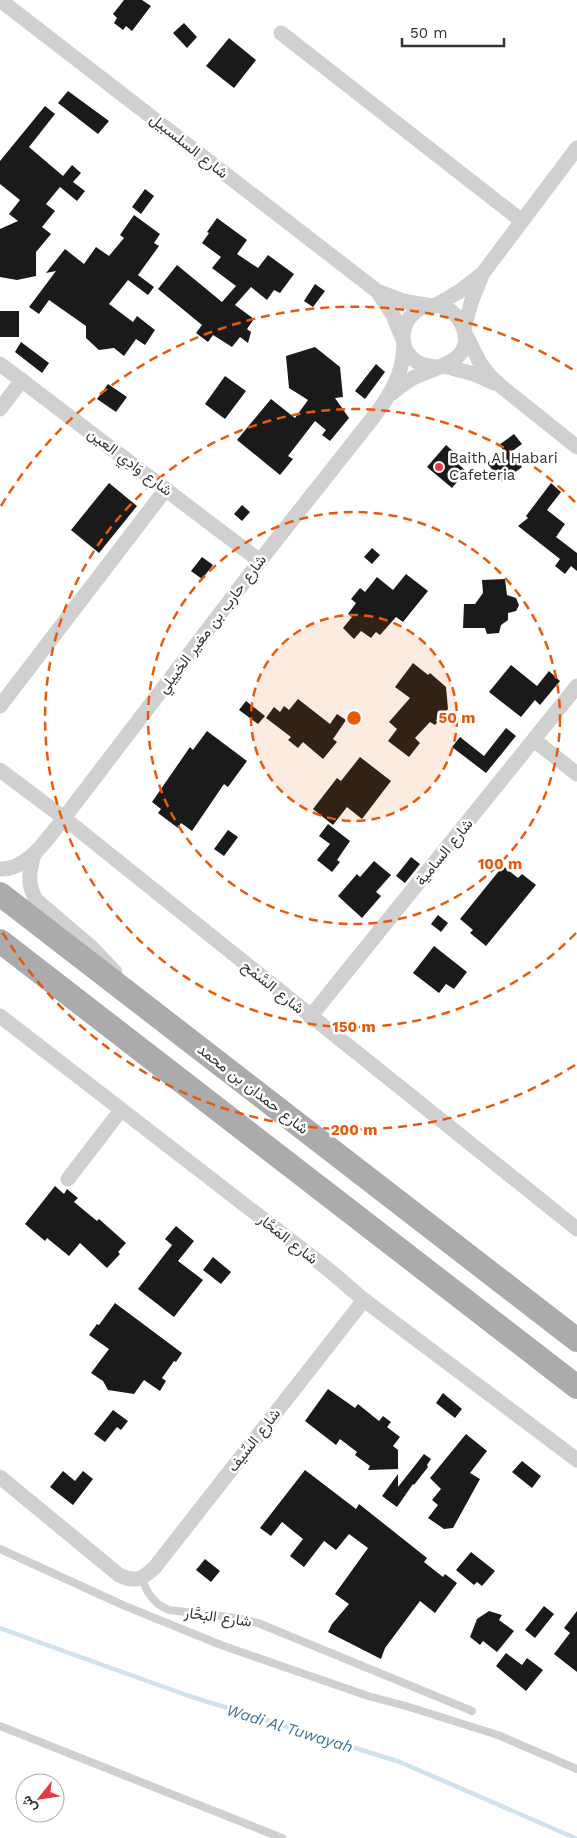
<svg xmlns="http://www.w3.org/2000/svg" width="577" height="1838" viewBox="0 0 577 1838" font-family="'Work Sans',Vazirmatn,sans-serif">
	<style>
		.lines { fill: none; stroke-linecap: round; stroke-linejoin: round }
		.stream { stroke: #cfe2ee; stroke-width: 4.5 }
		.building { fill: #1a1a1a }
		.service { stroke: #d0d0d0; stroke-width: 8 }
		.minor { stroke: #d0d0d0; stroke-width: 15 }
		.primary { stroke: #ababab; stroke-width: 24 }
		.ring { fill: none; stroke: #e8590c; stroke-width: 2.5; stroke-dasharray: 9 6 }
		.poi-dot { fill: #e63946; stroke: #fff; stroke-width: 2 }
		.labels { text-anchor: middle; stroke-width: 5; stroke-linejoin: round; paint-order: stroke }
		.street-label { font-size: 15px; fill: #333; stroke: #fff }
		.poi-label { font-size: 15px; fill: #333; stroke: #fff; text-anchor: start }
		.water-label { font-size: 16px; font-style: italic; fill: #3f7597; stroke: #fff }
		.centre { fill: #e8590c; stroke: #fff; stroke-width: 2.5 }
		.ring-label { font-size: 15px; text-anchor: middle; font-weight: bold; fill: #e8590c; stroke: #fff; stroke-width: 5; stroke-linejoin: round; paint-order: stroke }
	</style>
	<rect width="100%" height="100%" fill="#fff"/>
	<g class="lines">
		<path class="stream" d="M0,1628L189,1696L400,1762L575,1838"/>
	</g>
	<path class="building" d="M124,0H142L151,6L132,31L126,26L123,30L114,23L117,18L113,14Z
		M184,23L197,37L187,48L173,33Z
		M229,38L256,60L234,88L206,66Z
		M68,91L109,121L98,134L58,103Z
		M45,106L55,114L29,147L63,176L72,165L81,173L73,182L85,191L77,201L60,187L46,204L55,211L42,227L51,234L36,252V276L17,280L0,277V229L18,221L9,214L20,200L0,184V161Z
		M145,189L154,196L141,214L132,207Z
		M134,215L160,234L154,243L159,246L138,275L154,287L148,295L128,280L109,304L133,322L137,316L155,330L145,345L136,339L124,356L114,348L99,350L86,338V326L49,300L39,314L29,307L56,271L46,273L65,249L84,264L96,247L109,256L124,238L120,235Z
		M217,218L247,240L237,254L258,268L268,255L294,274L280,293L274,290L267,300L251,287L235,305L254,319L247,329L251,332L248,343L240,337L232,347L213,335L208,342L196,333L202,325L158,289L177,265L222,302L236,286L212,268L221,257L202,243L209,233L207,232Z
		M315,284L325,291L313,307L304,301Z
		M0,311H19V337H0Z
		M21,342L49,363L42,373L15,352Z
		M315,347L340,367L343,397L335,398L349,418L330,441L322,435L326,430L315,421L288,456L293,459L280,475L237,440L271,399L295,418L308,400L289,388L286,356Z
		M376,364L385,372L365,399L355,391Z
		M225,376L246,391L225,419L205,404Z
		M108,384L127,397L116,412L97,399Z
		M514,434L522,444L511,452L522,467L502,482L487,463L504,451L499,445Z
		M446,445L460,457L456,462L466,471L452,488L427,467Z
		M109,483L137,506L99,553L71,530Z
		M551,483L561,492L547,510L565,524L556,537L577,553V571L571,566L565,574L555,566L560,559L518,526L528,518L526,516Z
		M242,505L250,512L242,521L234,514Z
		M372,548L380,555L372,564L364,557Z
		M202,557L213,565L202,579L191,571Z
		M406,574L428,591L403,622L396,617L380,635L376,632L371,638L361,631L354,639L343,628L352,617L348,614L356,603L351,599L360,588L365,592L377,577L393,590Z
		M505,579L507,595L516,598L519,605L516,611L508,613V620L501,625L499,633L487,634L485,628H463L464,604H475L483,593L482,580Z
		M413,663L428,675L430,673L446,687L448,709L435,725L430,722L415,738L420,743L409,757L388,741L397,729L389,722L410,698L395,687Z
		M511,665L537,686L549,671L560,681L540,705L535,700L521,717L489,692Z
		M298,699L330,724L337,714L346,720L333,739L337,742L323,759L303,742L298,748L288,740L291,737L266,718L274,707L280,712L284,706L289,710Z
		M246,701L265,716L258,724L239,710Z
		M506,728L516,736L486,773L452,747L460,737L484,756Z
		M207,731L247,761L228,787L224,784L192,831L181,823L178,828L158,813L161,809L152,802L190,747L193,750Z
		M360,757L391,781L362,819L347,807L333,825L313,809L337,778L341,781Z
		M328,824L350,841L337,860L340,862L332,872L317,860L330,844L319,836Z
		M228,830L238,837L224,856L214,849Z
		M411,857L420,864L405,883L396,876Z
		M374,861L391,875L376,892L381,896L362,918L338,896L357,874L360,877Z
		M503,866L518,878L522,874L536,885L486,946L470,933L473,930L460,919Z
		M438,915L448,923L441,932L431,924Z
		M434,946L467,972L454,989L446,984L439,993L413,973Z
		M55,1186L64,1194L67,1189L78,1198L74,1202L97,1221L99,1219L126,1243L118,1252L120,1254L107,1268L80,1243L69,1256L47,1238L45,1241L25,1224Z
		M176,1226L194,1241L178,1261L203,1280L174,1317L138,1289L172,1245L165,1239Z
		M213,1257L231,1272L221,1284L203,1270Z
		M115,1303L182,1353L176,1362L174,1361L162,1378L166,1381L160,1391L144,1380L134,1394L108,1390L103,1381L91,1373L109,1349L89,1335L97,1324L99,1325Z
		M328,1389L355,1408L358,1404L379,1421L383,1416L391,1422L387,1427L400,1437L393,1446L398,1450V1469L368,1470L370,1466L355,1455L357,1452L340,1439L336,1445L305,1421Z
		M443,1393L462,1409L455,1418L436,1403Z
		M113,1410L128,1421L121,1430L117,1427L105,1442L94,1434Z
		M466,1434L487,1451L470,1473L480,1479L453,1528L444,1529L428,1518L438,1505L432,1500L441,1489L430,1478Z
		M424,1454L431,1459L427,1465L428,1467L414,1485L413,1484L397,1507L382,1496L398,1474V1487Z
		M522,1461L541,1476L532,1488L512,1472Z
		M305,1470L356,1509L359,1504L427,1558L424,1562L443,1577L445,1574L457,1583L435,1613L420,1601L385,1648L381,1659L328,1632L332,1624L349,1604L335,1594L368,1548L349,1534L336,1550L324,1541L304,1567L290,1556L303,1539L282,1522L271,1536L260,1528Z
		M63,1471L75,1481L83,1471L93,1479L73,1505L50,1487Z
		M471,1552L495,1571L482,1586L477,1582L474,1585L456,1570Z
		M205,1559L220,1571L211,1582L196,1570Z
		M544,1606L554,1614L535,1638L525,1630Z
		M489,1611L502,1615L499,1620L514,1631L497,1652L483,1641L480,1645L470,1637L477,1619Z
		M577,1611V1672L554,1654L570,1633L564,1628Z
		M506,1653L522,1665L527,1658L543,1670L526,1691L496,1666Z"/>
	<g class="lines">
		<path class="service" d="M0,1549L125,1606L221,1645L368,1696L406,1706L498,1735L577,1769
			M142,1579C147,1593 154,1604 169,1610L237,1618L258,1623L472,1711
			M0,1726L282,1838"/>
		<path class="minor" d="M0,0L377,291L403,301L431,306
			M281,33L522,221
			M377,291L393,315L403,340
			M435,306L460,291L482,274
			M464,328L472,300L483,273L577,148
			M465,333L480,363L490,376L502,387L577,447
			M0,364L260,561
			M444,366L474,374L494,383
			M391,394C398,388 405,383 413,378C434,367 479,361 462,325C458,316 451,310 443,307C399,295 383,367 439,367
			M0,409L22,380
			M0,706L166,489
			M534,740L577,774
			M0,770L64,818L577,1229
			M34,854C29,872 27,884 36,900L91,947L115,972
			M0,869C29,870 48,837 64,818L270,548L375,415C392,393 403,373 404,345
			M0,1016L329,1270L364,1300L577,1460
			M310,1017L577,686
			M68,1179L121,1110
			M0,1477L119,1575C135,1583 143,1579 155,1567L364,1300"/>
		<path class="primary" d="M0,894L577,1340
			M0,941L577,1387"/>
	</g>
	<circle cx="354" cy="718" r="103" fill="#e8590c" fill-opacity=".12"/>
	<g class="ring">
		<circle cx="354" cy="718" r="103"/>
		<circle cx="354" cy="718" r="206"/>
		<path d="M576 933A309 309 0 1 1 576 503"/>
		<path d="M575 1065A412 412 0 0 1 1 930M1 506A412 412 0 0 1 575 371"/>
	</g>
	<circle class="poi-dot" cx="439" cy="467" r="5"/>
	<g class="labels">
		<g class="street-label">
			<text transform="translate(189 146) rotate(38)" y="5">شارع السلسبيل</text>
			<text transform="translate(130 462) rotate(37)" y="5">شارع وَادِي العين</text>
			<text transform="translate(212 624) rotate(-53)" y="5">شارع حارب بن مغير الخييلي</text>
			<text transform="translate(444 852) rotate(-51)" y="5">شارع السامية</text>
			<text transform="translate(273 987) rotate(39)" y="5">شارع السَّمْح</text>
			<text transform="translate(253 1089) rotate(38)" y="5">شارع حمدان بن محمد</text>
			<text transform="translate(288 1239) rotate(38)" y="5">شارع المَحَّار</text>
			<text transform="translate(254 1440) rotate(-52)" y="5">شارع السِّيف</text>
			<text transform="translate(218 1617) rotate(8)" y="5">شارع البَحَّار</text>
		</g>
		<g class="poi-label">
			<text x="449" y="463">Baith Al Habari<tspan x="449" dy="17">Cafeteria</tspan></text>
		</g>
		<g class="water-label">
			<text transform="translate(290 1728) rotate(17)" y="6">Wadi Al Tuwayah</text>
		</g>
	</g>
	<circle cx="354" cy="718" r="8" class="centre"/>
	<g class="ring-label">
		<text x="457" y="723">50 m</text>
		<text x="500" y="869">100 m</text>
		<text x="354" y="1032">150 m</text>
		<text x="354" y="1135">200 m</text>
	</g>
	<g transform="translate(40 1798) rotate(240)"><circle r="24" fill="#ffffff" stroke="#adadad"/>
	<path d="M0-4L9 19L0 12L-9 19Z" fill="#e63946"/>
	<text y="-8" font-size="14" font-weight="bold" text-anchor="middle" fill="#333333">ش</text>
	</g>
	<path d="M402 38v8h102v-8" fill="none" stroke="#333333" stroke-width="2.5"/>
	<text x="410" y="38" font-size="15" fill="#333333" stroke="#ffffff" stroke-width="4" paint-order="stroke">50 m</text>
</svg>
